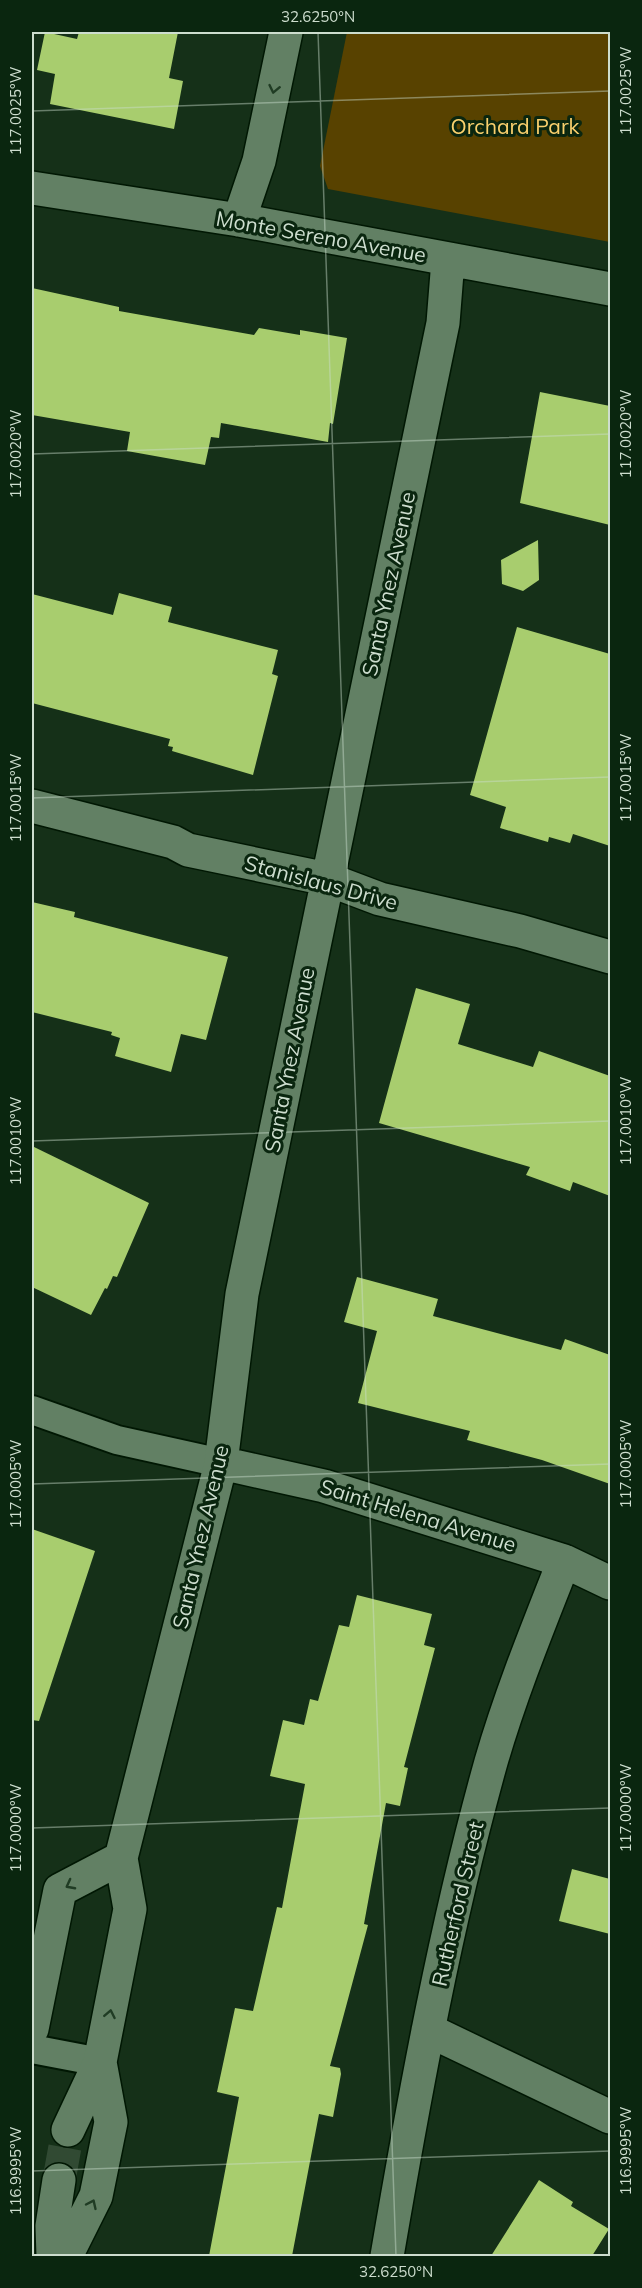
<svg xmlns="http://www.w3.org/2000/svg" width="642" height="2288" viewBox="0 0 642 2288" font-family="Mulish,sans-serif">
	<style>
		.green { fill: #584200 }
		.building { fill: #a8cd6e }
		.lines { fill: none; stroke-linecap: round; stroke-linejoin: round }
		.minor-tunnel { stroke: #314a33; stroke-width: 33; stroke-dasharray: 33 16; stroke-linecap: butt }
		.service-casing { stroke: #001703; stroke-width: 32 }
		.minor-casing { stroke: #001703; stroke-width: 36 }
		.service { stroke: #628064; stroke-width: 28 }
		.minor { stroke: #628064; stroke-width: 33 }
		.oneway { stroke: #203c24 }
		.ticks { fill: none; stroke: #cdddce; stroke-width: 1.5; stroke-opacity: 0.45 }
		.labels { text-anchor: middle; stroke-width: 6; stroke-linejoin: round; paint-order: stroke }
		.park-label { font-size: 21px; fill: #fad06d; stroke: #0a260f }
		.street-label { font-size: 21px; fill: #cdddce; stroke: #0a260f }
		.neatline { fill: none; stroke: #cdddce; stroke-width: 2 }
		.ticks-label { font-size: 15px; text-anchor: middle; fill: #cdddce }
	</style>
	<rect width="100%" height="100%" fill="#153018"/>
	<path class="green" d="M347,32H610V242L328,189L320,166Z"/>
	<path class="building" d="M45,32L77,39L79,32H178L169,78L183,81L174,129L50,104L55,74L37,70Z
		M32,288L119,307V311L254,335L259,328L300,335V330L347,338L333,424L330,423L328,442L221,423L219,438L211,437L205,465L127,451L130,432L32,415Z
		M540,392L610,406V525L520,503Z
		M538,540L539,580L523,591L502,584L501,560Z
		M119,593L172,607L168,622L278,650L272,674L278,676L253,775L172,751L173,747L168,746L170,739L32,703V594L113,615Z
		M517,627L610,654V846L573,834L570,843L549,837L548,842L500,828L506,807L470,795Z
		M32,902L75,912L74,917L228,957L206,1040L181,1034L171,1072L115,1056L120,1038L111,1035L112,1032L32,1012Z
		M416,988L470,1004L458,1044L533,1067L539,1051L610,1076V1196L573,1182L570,1191L526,1175L530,1167L379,1123Z
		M32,1146L149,1203L117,1277L113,1276L107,1289L105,1288L91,1315L32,1287Z
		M357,1277L438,1299L433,1316L561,1350L565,1339L610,1355V1484L542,1460L467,1440L470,1431L358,1403L377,1331L344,1322Z
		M32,1529L95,1551L39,1721L32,1720Z
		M357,1595L432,1614L424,1645L435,1648L404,1767L408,1768L400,1806L386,1803L364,1924L368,1925L330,2066L340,2068L341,2074L333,2117L319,2114L292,2256H209L239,2097L217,2092L235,2008L253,2011L277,1907L282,1908L305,1784L270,1776L283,1720L304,1725L310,1699L318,1701L339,1625L349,1627Z
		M572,1869L610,1879V1934L559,1921Z
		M539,2180L573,2202L571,2206L609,2229L592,2256H491Z"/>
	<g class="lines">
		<path class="minor-tunnel" d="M59,2180L68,2130"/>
		<defs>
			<path id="service" d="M32,1410L117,1440L221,1463
				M32,2049L100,2062"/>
			<path id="minor" d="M32,188L239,220L610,289
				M239,220L259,161L286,32
				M32,806L173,842L188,850L327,879L380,899L520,931L610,957
				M221,1463L324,1486L564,1561L610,1583
				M32,2029L60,1890L121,1858
				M428,2030L610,2117
				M68,2130L100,2062
				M53,2256L52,2226L59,2180
				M66,2256L96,2196L111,2122L100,2062L130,1909L121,1858L221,1463L242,1294L443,323L448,260
				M387,2256C415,2092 446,1923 491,1762C511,1693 538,1627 564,1561"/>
		</defs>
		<use href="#service" class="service-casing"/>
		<use href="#minor" class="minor-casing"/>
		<use href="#service" class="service"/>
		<use href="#minor" class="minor"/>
	</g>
	<defs><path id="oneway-chevron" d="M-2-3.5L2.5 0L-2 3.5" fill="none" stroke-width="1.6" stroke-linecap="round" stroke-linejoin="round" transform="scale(1.5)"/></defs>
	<g class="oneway">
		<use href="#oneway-chevron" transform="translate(274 89) rotate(102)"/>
		<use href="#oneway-chevron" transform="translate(70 1885) rotate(152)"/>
		<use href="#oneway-chevron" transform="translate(110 2014) rotate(-79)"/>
		<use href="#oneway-chevron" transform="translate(92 2204) rotate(-65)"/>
	</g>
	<path class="ticks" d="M318,32L396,2256M32,111L610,91M32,454L610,434M32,798L610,777M32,1141L610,1121M32,1484L610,1464M32,1828L610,1808M32,2171L610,2151"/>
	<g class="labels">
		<g class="park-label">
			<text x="515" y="134">Orchard Park</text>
		</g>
		<g class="street-label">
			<text transform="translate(321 237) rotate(10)" y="7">Monte Sereno Avenue</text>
			<text transform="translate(389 584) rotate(-78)" y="7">Santa Ynez Avenue</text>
			<text transform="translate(321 883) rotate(15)" y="7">Stanislaus Drive</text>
			<text transform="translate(290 1060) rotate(-79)" y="7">Santa Ynez Avenue</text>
			<text transform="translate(418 1516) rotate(17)" y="7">Saint Helena Avenue</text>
			<text transform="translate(201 1537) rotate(-77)" y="7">Santa Ynez Avenue</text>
			<text transform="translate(458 1904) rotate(-77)" y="7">Rutherford Street</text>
		</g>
	</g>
	<rect width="642" height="2288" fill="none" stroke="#0a260f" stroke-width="66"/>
	<rect x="33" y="33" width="576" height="2222" class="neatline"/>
	<g class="ticks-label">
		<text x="318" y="22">32.6250°N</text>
		<text transform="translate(626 91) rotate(-90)" y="5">117.0025°W</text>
		<text transform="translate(16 111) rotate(-90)" y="5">117.0025°W</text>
		<text transform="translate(626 434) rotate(-90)" y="5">117.0020°W</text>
		<text transform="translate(16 454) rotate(-90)" y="5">117.0020°W</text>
		<text transform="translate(626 778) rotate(-90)" y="5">117.0015°W</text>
		<text transform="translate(16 798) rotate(-90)" y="5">117.0015°W</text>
		<text transform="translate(626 1121) rotate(-90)" y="5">117.0010°W</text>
		<text transform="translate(16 1141) rotate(-90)" y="5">117.0010°W</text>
		<text transform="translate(626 1464) rotate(-90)" y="5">117.0005°W</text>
		<text transform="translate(16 1484) rotate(-90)" y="5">117.0005°W</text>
		<text transform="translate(626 1808) rotate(-90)" y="5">117.0000°W</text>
		<text transform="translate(16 1828) rotate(-90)" y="5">117.0000°W</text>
		<text transform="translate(626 2151) rotate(-90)" y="5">116.9995°W</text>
		<text transform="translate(16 2171) rotate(-90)" y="5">116.9995°W</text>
		<text x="396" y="2277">32.6250°N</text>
	</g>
</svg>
